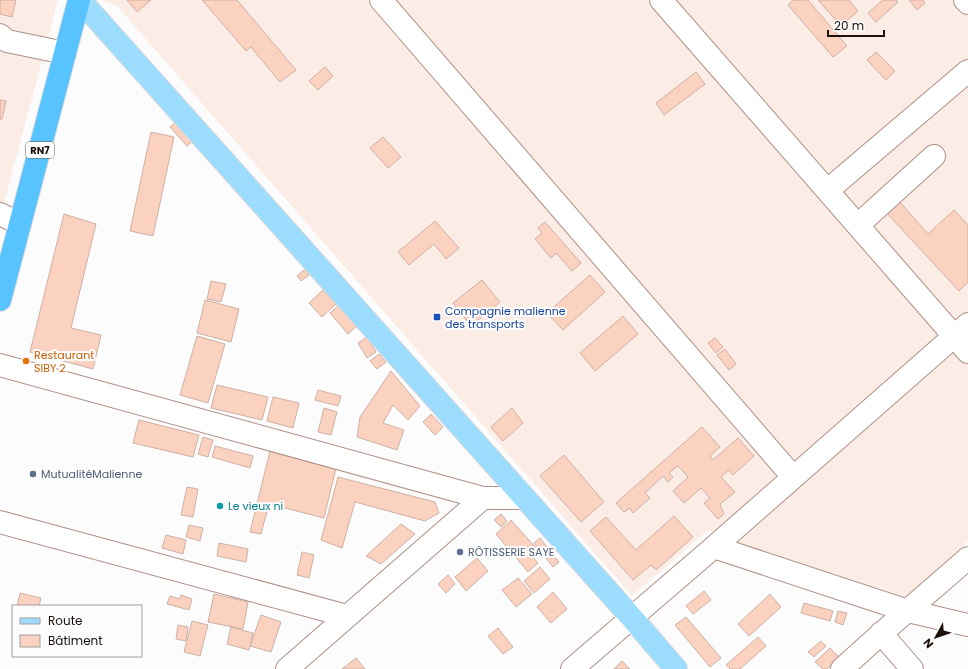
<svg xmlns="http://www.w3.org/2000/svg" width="968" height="669" viewBox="0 0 968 669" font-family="Poppins,sans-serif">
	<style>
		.built { fill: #fcece6 }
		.building { fill: #fbd1c0; stroke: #ceb0a4 }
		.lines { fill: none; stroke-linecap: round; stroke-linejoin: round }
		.minor-casing { stroke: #ad9085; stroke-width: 24 }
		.major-casing { stroke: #dbd9d8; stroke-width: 24 }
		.highway-casing { stroke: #dbd9d8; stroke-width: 24 }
		.minor { stroke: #fff; stroke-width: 22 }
		.major { stroke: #9bdcff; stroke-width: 22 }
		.highway { stroke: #58c4ff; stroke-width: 22 }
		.transit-dot { fill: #1a4fb4; stroke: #fcfcfc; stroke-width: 1.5 }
		.food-dot { fill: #e8710a; stroke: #fcfcfc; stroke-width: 1.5 }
		.service-dot { fill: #5c6f8a; stroke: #fcfcfc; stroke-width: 1.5 }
		.culture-dot { fill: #0f9aa8; stroke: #fcfcfc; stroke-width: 1.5 }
		.labels { text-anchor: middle; stroke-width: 4; stroke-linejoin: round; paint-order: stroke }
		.shield { fill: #fcfcfc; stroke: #5e5854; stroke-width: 1 }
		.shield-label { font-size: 10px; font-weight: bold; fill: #1b110c }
		.transit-label { font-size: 11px; fill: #164399; stroke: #fcfcfc; text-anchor: start }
		.food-label { font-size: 11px; fill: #c56008; stroke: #fcfcfc; text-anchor: start }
		.service-label { font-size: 11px; fill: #4e5e75; stroke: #fcfcfc; text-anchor: start }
		.culture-label { font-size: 11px; fill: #0d838f; stroke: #fcfcfc; text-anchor: start }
	</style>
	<rect width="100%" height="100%" fill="#fcfcfc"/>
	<path class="built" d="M0,0H58L0,219Z
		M101,0H968V541L908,597L764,552L708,530L632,596L117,6Z"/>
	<path class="building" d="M0,0H16L12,17L0,14Z
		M127,0H151L137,12Z
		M202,0H237L296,70L280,82L251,47L246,51Z
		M793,0H808L847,46L833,57L788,5Z
		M818,0H849L858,11L841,26Z
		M883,0H896L898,2L876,22L868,13Z
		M909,0H923L925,3L917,10Z
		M876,52L895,71L886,80L867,60Z
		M325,67L333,76L318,90L309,81Z
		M696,72L705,84L664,115L656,103Z
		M0,100L6,101L2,119H0Z
		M178,120L195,139L187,146L170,127Z
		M151,132L174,137L153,236L130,231Z
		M383,137L401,157L388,168L370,148Z
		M898,200L928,234L954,210L968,225V282L959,291L884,210Z
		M64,214L96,224L71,328L101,335L93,369L30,352Z
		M435,221L459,248L446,259L434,244L409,265L398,252Z
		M545,222L581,263L572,271L556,253L551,258L535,239L542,233L538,228Z
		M305,269L309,275L301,281L297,276Z
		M590,275L605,292L563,330L547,313Z
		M482,280L500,302L471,326L453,303Z
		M211,281L226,284L221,302L207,299Z
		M323,290L336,304L322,317L309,303Z
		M205,300L239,309L231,342L197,333Z
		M339,305L357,326L348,334L330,313Z
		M623,316L638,334L595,371L580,353Z
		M197,336L225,344L208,403L180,395Z
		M367,337L376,352L367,358L358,343Z
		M715,338L723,347L716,353L708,343Z
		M725,349L736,364L729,370L717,355Z
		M379,354L386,362L377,369L370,361Z
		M391,371L420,406L408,420L393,405L383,423L404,430L397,450L357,437L360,417Z
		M217,385L268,397L262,420L211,408Z
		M318,390L341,396L338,406L315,400Z
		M273,397L299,403L293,428L267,421Z
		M324,408L337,412L331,435L318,432Z
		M512,408L523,423L503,441L491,427Z
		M431,414L443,427L435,435L423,422Z
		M139,420L199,435L193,457L133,443Z
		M702,427L720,447L710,456L713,460L738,438L754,456L733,475L729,470L721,477L735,492L720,504L724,514L718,519L704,503L710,498L701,488L684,503L673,491L688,477L678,466L669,473L673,477L668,482L663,476L645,493L650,498L633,513L630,508L624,512L616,503Z
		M203,437L213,440L208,457L198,454Z
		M215,446L253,456L250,468L212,457Z
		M271,447L337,464L324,518L269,504L261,534L250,532Z
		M564,455L604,502L581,522L540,476Z
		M338,477L435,502L439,513L425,521L355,502L342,548L321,540Z
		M187,487L198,489L193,517L181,515Z
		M501,514L507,521L501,527L494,520Z
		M674,516L693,537L656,570L651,565L633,580L590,531L606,517L636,550Z
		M511,520L537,549L530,554L538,563L528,572L496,534Z
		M401,524L415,534L381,564L366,556Z
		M189,525L203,528L200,541L186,537Z
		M166,535L186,540L183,554L162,548Z
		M540,538L559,562L553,567L534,543Z
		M219,543L248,549L246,562L217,556Z
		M302,552L314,555L309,578L297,575Z
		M477,558L488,571L466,591L455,577Z
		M540,567L550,579L534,593L524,581Z
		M448,575L455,584L446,593L438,584Z
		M518,578L532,594L516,607L502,590Z
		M704,591L711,600L693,614L686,606Z
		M553,592L567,609L551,623L537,607Z
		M20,593L41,598L39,606H17Z
		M214,594L248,602L243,629L208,622Z
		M770,594L781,607L749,636L738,624Z
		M181,595L192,599L189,610L167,604L170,596L180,599Z
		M804,603L833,611L830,621L801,613Z
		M838,611L847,613L843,625L835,622Z
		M261,615L281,622L271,652L250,646Z
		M686,617L721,658L710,667L675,625Z
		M192,621L208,625L200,656L184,652Z
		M178,625L188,627L186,641L176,639Z
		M231,627L253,633L249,650L227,644Z
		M498,628L513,647L503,654L488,636Z
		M758,637L766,646L740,669H730L726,665Z
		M821,641L826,646L814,657L808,652Z
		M830,648L839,657L827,669H823L815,662Z
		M356,658L365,669H342Z
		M622,661L630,669H614Z"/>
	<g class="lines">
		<defs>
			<path id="minor" d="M381,0L793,477
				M661,0L968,352
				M965,0L968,3
				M0,35L7,41L65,53
				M828,190L968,71
				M0,214L20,224
				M858,225L934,156
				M0,365L483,498H524
				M0,522L347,616
				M714,547L908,611L968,625
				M881,633L912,669
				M287,669L483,498
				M572,669L714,547L968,324
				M842,669C883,631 926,595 968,558"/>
			<path id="major" d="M80,0L632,618L676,669"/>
			<path id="highway" d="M0,300L79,0"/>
		</defs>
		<use href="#minor" class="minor-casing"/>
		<use href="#major" class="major-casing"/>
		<use href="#highway" class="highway-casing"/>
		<use href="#minor" class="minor"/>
		<use href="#major" class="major"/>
		<use href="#highway" class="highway"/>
	</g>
	<rect class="transit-dot" x="433" y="313" width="8" height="8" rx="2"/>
	<circle class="food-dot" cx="26" cy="361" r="4"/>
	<g class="service-dot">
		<circle cx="33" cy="474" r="4"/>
		<circle cx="460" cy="552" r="4"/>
	</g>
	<circle class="culture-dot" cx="220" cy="506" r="4"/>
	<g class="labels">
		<rect class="shield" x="26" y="142" width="28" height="16" rx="3"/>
		<g class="shield-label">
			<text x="40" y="154">RN7</text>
		</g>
		<g class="transit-label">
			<text x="445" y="315">Compagnie malienne<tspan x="445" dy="13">des transports</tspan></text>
		</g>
		<g class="food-label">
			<text x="34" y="359">Restaurant<tspan x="34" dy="13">SIBY 2</tspan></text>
		</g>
		<g class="service-label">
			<text x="41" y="478">MutualitéMalienne</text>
			<text x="468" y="556">RÔTISSERIE SAYE</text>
		</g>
		<g class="culture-label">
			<text x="228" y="510">Le vieux ni</text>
		</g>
	</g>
	<rect x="12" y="605" width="130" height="52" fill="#fcfcfc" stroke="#a29e9c"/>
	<rect x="20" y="618" width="20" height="6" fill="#9bdcff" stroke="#a29e9c"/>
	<text x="48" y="625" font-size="12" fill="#1b110c">Route</text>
	<rect x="20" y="635" width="20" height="12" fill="#fbd1c0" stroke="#a29e9c"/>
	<text x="48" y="645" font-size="12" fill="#1b110c">Bâtiment</text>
	<g transform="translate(936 637) rotate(230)" stroke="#fcfcfc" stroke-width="3" paint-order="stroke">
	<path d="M0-3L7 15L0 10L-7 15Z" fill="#1b110c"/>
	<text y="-6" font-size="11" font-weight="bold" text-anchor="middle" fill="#1b110c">N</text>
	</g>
	<path d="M828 30v6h56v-6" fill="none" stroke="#1b110c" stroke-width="2"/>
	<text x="834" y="30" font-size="12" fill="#1b110c" stroke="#fcfcfc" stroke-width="3" paint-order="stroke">20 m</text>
</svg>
